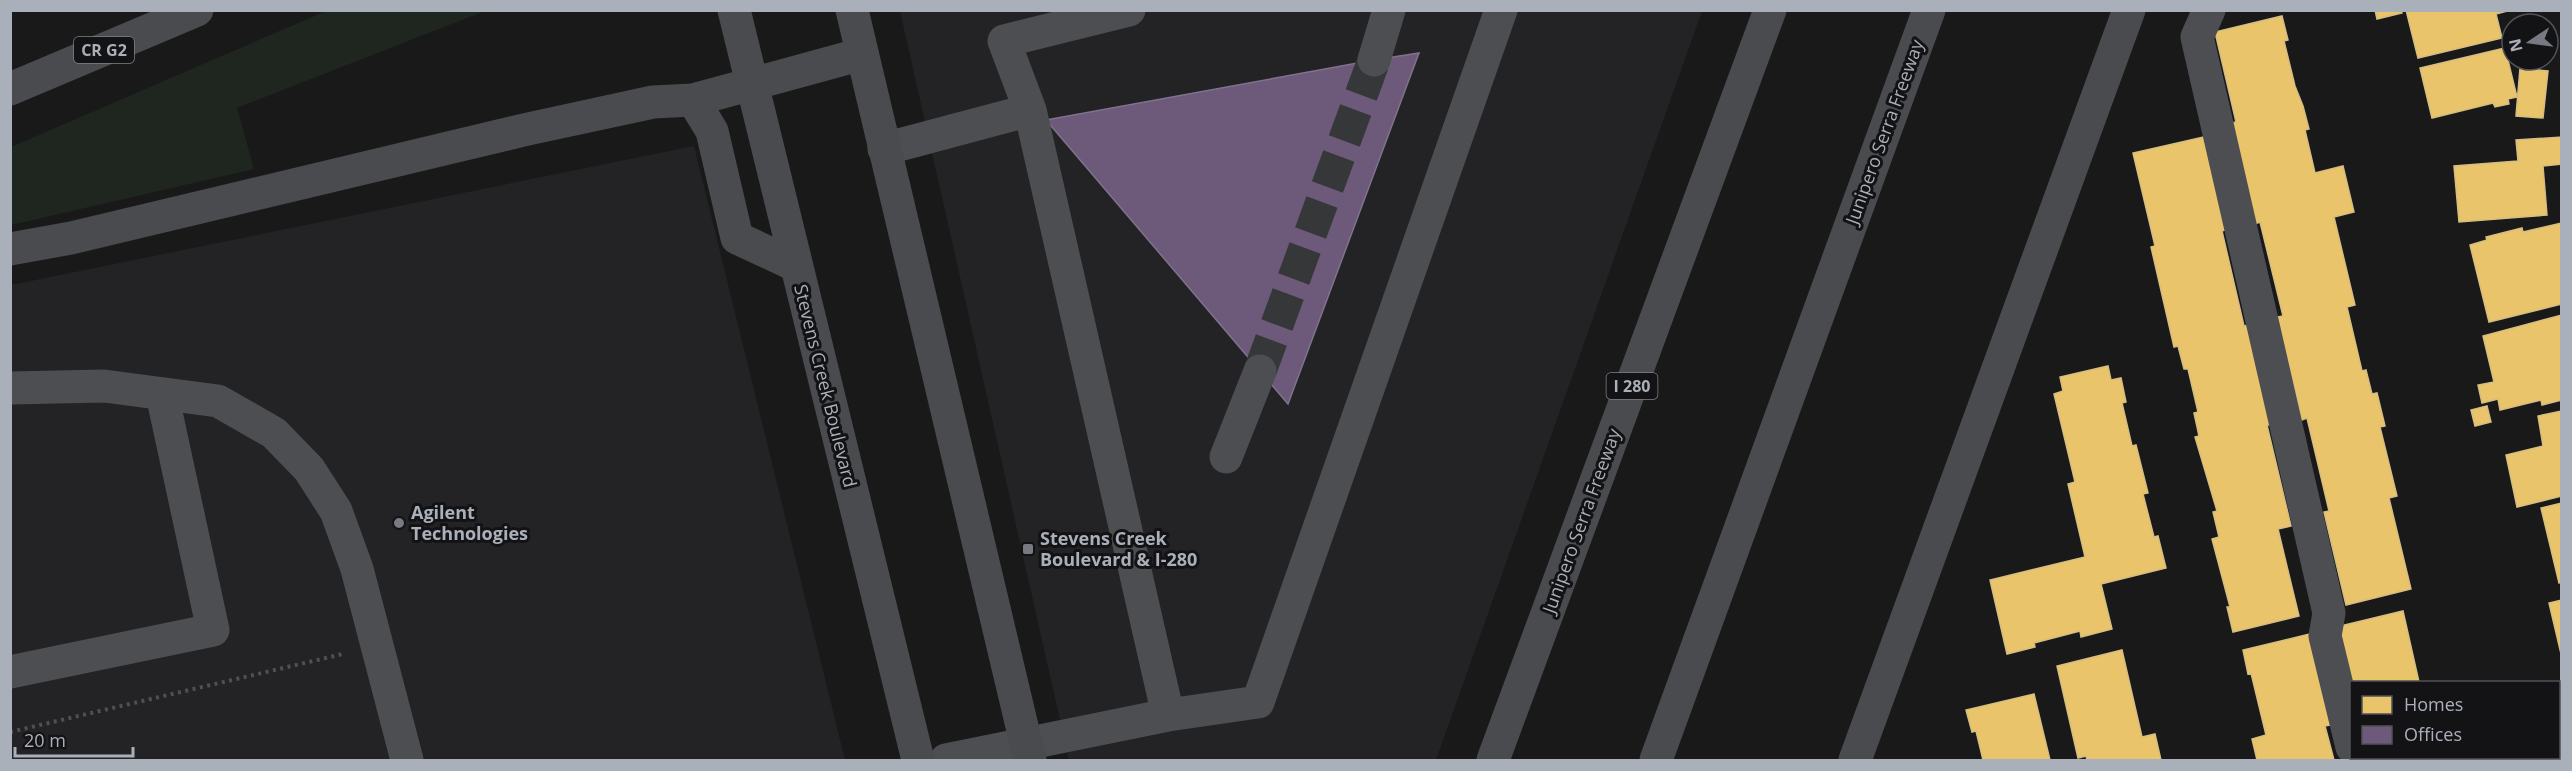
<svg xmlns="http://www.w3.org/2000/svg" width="2572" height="771" viewBox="0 0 2572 771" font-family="'Open Sans',sans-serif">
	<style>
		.built { fill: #232325 }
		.green { fill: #1f261f }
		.homes { fill: #e9c46a; stroke: #d6be82; stroke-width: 1.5 }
		.offices { fill: #6d597a; stroke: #7f738d; stroke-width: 1.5 }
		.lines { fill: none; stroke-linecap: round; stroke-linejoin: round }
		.minor-tunnel { stroke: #363739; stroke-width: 33; stroke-dasharray: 33 16; stroke-linecap: butt }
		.path { stroke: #4f5053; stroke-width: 4; stroke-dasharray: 3 4.5; stroke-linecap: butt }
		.minor { stroke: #4d4e52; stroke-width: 33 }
		.major { stroke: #4a4b4e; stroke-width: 33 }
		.highway { stroke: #4a4b4e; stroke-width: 33 }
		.poi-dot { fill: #777b81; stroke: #131315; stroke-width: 2 }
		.labels { text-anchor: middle; stroke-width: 6; stroke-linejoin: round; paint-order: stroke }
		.shield { fill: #131315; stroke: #7d8188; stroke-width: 1.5 }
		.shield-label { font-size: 16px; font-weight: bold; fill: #aab0b9 }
		.street-label { font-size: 18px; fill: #aab0b9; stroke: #131315 }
		.poi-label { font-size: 18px; font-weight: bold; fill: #aab0b9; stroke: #131315; text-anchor: start }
	</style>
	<rect width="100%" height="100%" fill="#191919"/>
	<path class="built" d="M900,11H1702L1436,760H1069Z
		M694,146L845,760H11V285Z"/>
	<path class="green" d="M326,11H485L237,108L254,169L11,225V147Z"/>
	<path class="homes" d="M2375,10H2401L2402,13L2377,19Z
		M2406,10H2511L2496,14L2502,38L2418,58Z
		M2282,16L2288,40L2284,41L2295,86L2303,106L2309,129L2305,130L2315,173L2343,166L2354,212L2334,217L2355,305L2347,307L2362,371L2366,370L2372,394L2377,393L2385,426L2380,427L2397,496L2389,498L2411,589L2346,605L2324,512L2329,511L2307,418L2302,420L2277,317L2283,316L2260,222L2255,224L2231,123L2236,122L2215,32Z
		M2505,48L2517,97L2508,99L2509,104L2495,107L2493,103L2432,118L2420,68Z
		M2520,68L2548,71L2543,118L2516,116Z
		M2204,137L2228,229L2222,231L2244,326L2248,325L2271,425H2267L2291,526L2278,529L2299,616L2233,632L2227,607H2230L2212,539L2219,537L2213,512L2217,511L2195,437L2199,436L2194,413L2198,412L2188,369H2184L2178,346L2174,347L2151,247L2155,246L2133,153Z
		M2562,137V164L2543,166L2547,215L2459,222L2454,166L2518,161L2516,140Z
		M2562,223V304L2489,322L2470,245L2487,240L2486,237L2522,228L2523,232Z
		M2562,315V400L2542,405L2541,400L2500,410L2498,399L2482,403L2478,385L2494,382L2483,336Z
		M2108,366L2111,380L2121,378L2126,402L2122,403L2132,446L2136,445L2148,493L2143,494L2154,537L2158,536L2166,568L2101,584L2112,629L2081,637L2080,631L2034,643L2035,647L2007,654L1990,580L2085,557L2068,484L2075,482L2054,394L2063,391L2060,377Z
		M2487,406L2491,422L2475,426L2471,410Z
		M2562,411V496L2517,507L2506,455L2543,446L2538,416Z
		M2562,503V582L2559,583L2541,508Z
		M2562,600V658L2549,603Z
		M2403,611L2419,682H2352L2336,627Z
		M2310,634L2331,725L2325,726L2334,760H2257L2252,739L2266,735L2251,673L2248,674L2243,650Z
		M2122,650L2142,737L2155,734L2161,760H2087L2086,756L2078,758L2057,666Z
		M2562,687V730L2558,731V688Z
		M2034,694L2050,760H1983L1976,731L1972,732L1966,710Z
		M2373,758H2446V760H2374Z"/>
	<path class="offices" d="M1419,53L1288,404L1046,120L1374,60Z"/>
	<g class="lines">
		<path class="minor-tunnel" d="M1260,371L1374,60"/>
		<path class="path" d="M10,732L343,654"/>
		<path class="minor" d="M2209,10L2197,37L2329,613L2325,636L2352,747
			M1374,60L1389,10
			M1030,110L1004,41L1129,10
			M884,149L1030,110L1168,715
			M10,388L104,386L218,401L274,433L309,469L336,511L357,569L407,760
			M1226,457L1260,371
			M10,672L213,630L162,394
			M946,760L1168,715L1258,702L1501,10"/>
		<path class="major" d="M734,10L918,760
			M852,10L1030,760
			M752,84L862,54"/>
		<path class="highway" d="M10,89L197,10
			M693,100L712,131L737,238L795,265
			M10,249L71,238L528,129L653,102L693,100L752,84
			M1493,760L1770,10
			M1656,760L1929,10
			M1855,760L2129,10"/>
	</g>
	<g class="poi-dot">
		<circle cx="399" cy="523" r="6"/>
		<rect x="1022" y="543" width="12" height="12" rx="3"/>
	</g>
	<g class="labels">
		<g class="shield">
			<rect x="74" y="37" width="60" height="26" rx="4.5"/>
			<rect x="1606.5" y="373" width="51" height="26" rx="4.5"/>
		</g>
		<g class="shield-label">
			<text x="104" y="56">CR G2</text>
			<text x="1632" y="392">I 280</text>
		</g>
		<g class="street-label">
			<text transform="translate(1885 132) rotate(-70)" y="6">Junipero Serra Freeway</text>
			<text transform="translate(825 386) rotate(76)" y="6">Stevens Creek Boulevard</text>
			<text transform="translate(1582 521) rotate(-70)" y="6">Junipero Serra Freeway</text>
		</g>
		<g class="poi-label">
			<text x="411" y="519">Agilent<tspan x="411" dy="21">Technologies</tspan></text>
			<text x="1040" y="545">Stevens Creek<tspan x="1040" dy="21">Boulevard &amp; I-280</tspan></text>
		</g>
	</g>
	<rect width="2572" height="771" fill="none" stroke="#aab0b9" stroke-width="24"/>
	<rect x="2350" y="681" width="210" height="78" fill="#131315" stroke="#4f5257" stroke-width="1.5"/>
	<rect x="2362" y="696" width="30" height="18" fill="#e9c46a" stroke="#4f5257" stroke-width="1.5"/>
	<text x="2404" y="711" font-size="18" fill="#aab0b9">Homes</text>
	<rect x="2362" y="726" width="30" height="18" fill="#6d597a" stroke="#4f5257" stroke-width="1.5"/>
	<text x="2404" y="741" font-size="18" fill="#aab0b9">Offices</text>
	<g transform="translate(2530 42) rotate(257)"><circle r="28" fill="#131315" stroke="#4f5257" stroke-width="1.5"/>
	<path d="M0-4.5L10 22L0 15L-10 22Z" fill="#777b81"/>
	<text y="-9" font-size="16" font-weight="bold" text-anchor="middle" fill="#aab0b9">N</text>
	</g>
	<path d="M15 747v9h118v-9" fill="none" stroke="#aab0b9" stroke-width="3"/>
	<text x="24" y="747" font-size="18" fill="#aab0b9" stroke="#131315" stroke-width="4.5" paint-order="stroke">20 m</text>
</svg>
